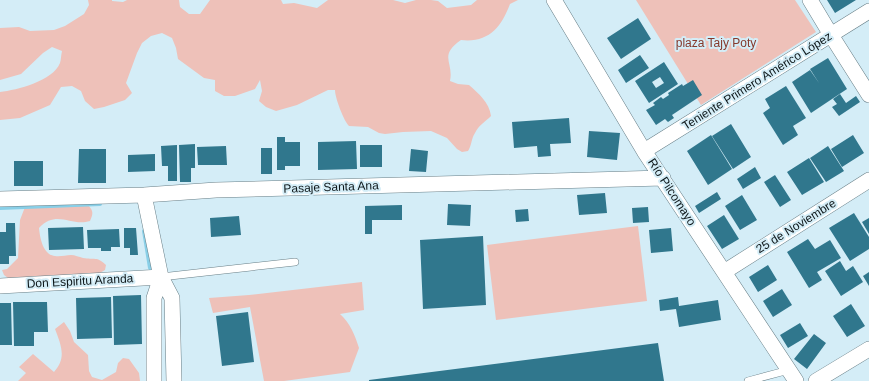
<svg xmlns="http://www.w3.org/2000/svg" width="869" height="381" viewBox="0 0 869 381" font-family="Arial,sans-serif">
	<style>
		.green { fill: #eec1b9 }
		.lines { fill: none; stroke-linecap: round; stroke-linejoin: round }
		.stream { stroke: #89cfe7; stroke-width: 4 }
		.building { fill: #30778d; fill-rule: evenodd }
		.lane-casing { stroke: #687f87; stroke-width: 8 }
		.street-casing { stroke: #687f87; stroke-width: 16 }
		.lane { stroke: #fff; stroke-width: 7 }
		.street { stroke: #fff; stroke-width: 15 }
		.labels { text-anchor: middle; stroke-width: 4; stroke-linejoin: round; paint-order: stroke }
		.park-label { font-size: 12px; fill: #85392c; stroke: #d4edf7 }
		.street-label { font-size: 12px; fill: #0d1619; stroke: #d4edf7 }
	</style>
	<rect width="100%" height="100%" fill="#d4edf7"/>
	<path class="green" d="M88,0H112V1L123,2L127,0H179L180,7L189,14H200L210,0H281L283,4L294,3L317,8L328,0H393L405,3L416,0H431L438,1L447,8L471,5L477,0H518L510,4C501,28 488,43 461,40C438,56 454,62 450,81L458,84L469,85C479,94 489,102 491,116C486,121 478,126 475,133C471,139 472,145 468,151L462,152L457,149L447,138L431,131L403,132L385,134L379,133L368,127L349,126C344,121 335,98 335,90H328L297,105L276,111L266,107L259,101L262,91L260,80L255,89L235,96H224L215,91V80L204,78L178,59L176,48L172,38L162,33L151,36L142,43L137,53L126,83L132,93L125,100L104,107L94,109L85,101L81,91L72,86L61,87L50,105L20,118L0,120V92C17,90 53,81 60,63C61,60 61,55 62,51L52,47L43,53L21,74L0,80V28L19,27L30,31L54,30L65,26L84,14L89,5Z
		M636,0H795L816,32L701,105Z
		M35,203H86C93,210 94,212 90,221C71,227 57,209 39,228C40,238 43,255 55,256C60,257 66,255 71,255C75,255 79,257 83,258C94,260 97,256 106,265L105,270L98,274L49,278L35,276L31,278H8L4,275L2,270L7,269L18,258L20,220L25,207Z
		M638,226L647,301L496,320L487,245Z
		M362,282L364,310L340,314C350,323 355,335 359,348L350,372L284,381H264L250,307L213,313L209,298L249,295Z
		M64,322L70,331L74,342L88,355L89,371L92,377L102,380L116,372L118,363L123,358L129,359L139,373L140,381H18L26,373L19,367L33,354L54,372C67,358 61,345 55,329Z"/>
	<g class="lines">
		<path class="stream" d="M0,208L100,204
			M144,231L150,268"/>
	</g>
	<path class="building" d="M827,0H856L835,13Z
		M638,18L651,39L621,59L607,38Z
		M640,55L649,68L626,83L618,70Z
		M828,58L847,89L811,113L792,82L810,70L819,83L810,69Z
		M664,62L678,84L649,103L635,81ZM660,77L664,83L656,88L652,82Z
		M693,80L702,95L672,115L674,118L668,122L665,119L656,125L646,110L655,105L653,103L661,97L663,99L669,95L668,93L682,84L683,86Z
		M786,86L806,118L793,126L798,135L783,145L763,113L770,108L765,99Z
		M840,94L846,103L856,96L860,102L839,116L832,107L837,104L833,99Z
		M569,118L571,143L550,144L551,156L538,157L537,146L514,148L512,122Z
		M731,124L751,157L733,169L712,136Z
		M589,131L620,133L617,160L587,157Z
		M711,135L732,169L708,185L687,151Z
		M853,135L864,153L842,167L831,149Z
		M277,137H285V142H300V166H285V170H277Z
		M356,141L357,169L318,170V142Z
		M195,144V168H191V182H180L179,145Z
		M177,145V181H168V166H162L161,146Z
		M360,145H382V167H360Z
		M226,146L227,165H198L197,147Z
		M828,146L844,171L826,182L810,158Z
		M261,148H272V174H261Z
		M79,149H106V183H78Z
		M411,149L428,151L426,172L409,171Z
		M155,154V171L128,172V155Z
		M809,158L824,182L802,195L787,172Z
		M14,161H43V186H14Z
		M755,167L761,178L743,189L737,179Z
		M775,175L791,200L780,207L764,182Z
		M717,192L721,199L699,213L695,206Z
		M605,193L607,213L579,215L577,195Z
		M742,195L757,220L740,230L725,206Z
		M448,204L471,205L470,226L447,225Z
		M402,205V220H372V234H365V206Z
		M648,207L649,222L633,223L632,208Z
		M528,209L529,221L516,222L515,210Z
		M854,213L869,237V249L850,261L829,228Z
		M724,215L739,239L722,249L707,226Z
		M239,216L241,235L211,237L210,218Z
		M869,218V234L862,222Z
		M6,223H15L16,256H9V264H0V232H6Z
		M83,227L84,249L49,250L48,228Z
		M124,228H136L138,255H130V248H124Z
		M671,228L673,251L651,253L649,230Z
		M119,229L120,247H111V251H101V248H88L87,230Z
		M483,236L486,305L423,309L420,240Z
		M808,239L815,249L830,240L841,258L817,272L822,280L809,288L787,252Z
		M840,261L846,271L853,266L863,282L841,296L825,271Z
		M768,265L777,280L758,292L749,277Z
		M869,272V286L863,276Z
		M782,289L792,305L773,317L763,301Z
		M141,295L142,344L114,345L113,296Z
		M111,297L112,338L77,339L76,298Z
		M678,297L679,306L718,300L721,320L679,327L676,309L660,311L659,300Z
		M13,302H47L48,332H34V346H14Z
		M0,303H11L12,345H0Z
		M851,304L865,326L847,337L833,316Z
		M248,312L254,362L222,366L216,316Z
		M800,323L808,336L788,348L780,335Z
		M814,334L826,343L807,369L794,359Z
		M658,343L664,381H369V380Z"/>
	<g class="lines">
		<defs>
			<path id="lane" d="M161,277L295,262
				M748,381L789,370"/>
			<path id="street" d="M554,0L644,151L796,381
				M810,0L831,35L869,95
				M644,151L869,11
				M144,195L161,277L172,298L174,381
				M0,199L144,195L216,190L663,178
				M724,272L869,180
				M0,286L161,277
				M154,381V298L161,277
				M816,381L869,349"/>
		</defs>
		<use href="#lane" class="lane-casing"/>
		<use href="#street" class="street-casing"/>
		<use href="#lane" class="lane"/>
		<use href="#street" class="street"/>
	</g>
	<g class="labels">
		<g class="park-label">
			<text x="716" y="47">plaza Tajy Poty</text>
		</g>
		<g class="street-label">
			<text transform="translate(757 81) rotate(-32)" y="4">Teniente Primero Américo López</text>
			<text transform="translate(331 187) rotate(-2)" y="4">Pasaje Santa Ana</text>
			<text transform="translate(672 192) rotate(57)" y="4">Río Pilcomayo</text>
			<text transform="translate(796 226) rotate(-32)" y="4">25 de Noviembre</text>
			<text transform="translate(80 281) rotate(-3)" y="4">Don Espiritu Aranda</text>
		</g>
	</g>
</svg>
